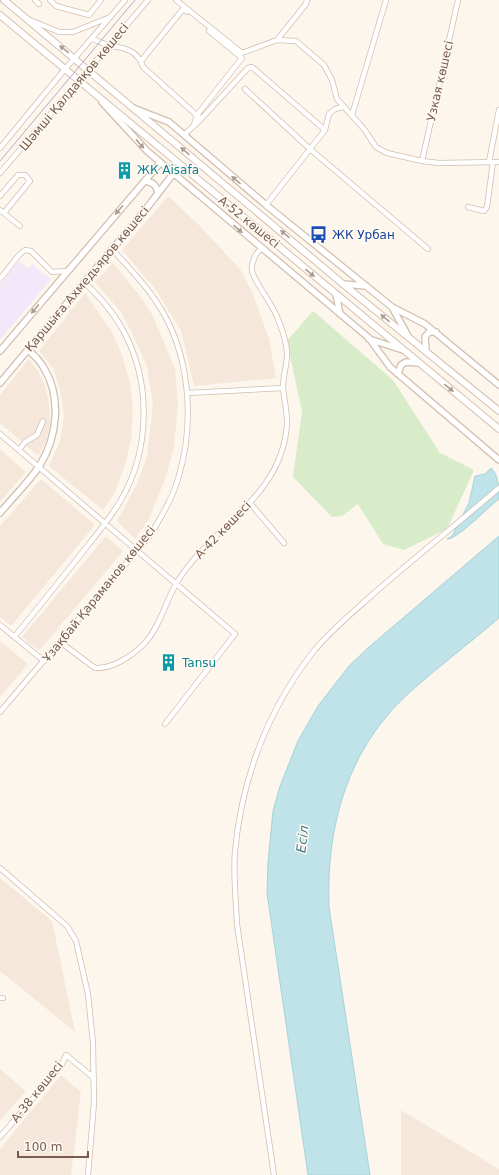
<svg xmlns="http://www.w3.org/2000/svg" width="499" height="1175" viewBox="0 0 499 1175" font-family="'DejaVu Sans',sans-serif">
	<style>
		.residential { fill: #f5e8da }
		.education { fill: #f3e8fa }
		.green { fill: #d8ecc9 }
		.water { fill: #bfe3e8; stroke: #a5d3da }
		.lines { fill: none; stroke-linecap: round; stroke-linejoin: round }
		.minor-casing { stroke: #d1beb0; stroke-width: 6 }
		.tertiary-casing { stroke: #d1beb0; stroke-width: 8 }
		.secondary-casing { stroke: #d6c0b0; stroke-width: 8 }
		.minor { stroke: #fff; stroke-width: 4.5 }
		.tertiary { stroke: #fff; stroke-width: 5.5 }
		.secondary { stroke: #fff; stroke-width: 6 }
		.tram { stroke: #b9a8c9; stroke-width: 1 }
		.oneway { fill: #af9d94 }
		.labels { text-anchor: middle; stroke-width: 3; stroke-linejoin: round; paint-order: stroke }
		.street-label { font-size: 12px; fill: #7a5c4d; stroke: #fffaf3 }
		.culture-label { font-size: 12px; fill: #0d838f; stroke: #fffaf3; text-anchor: start }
		.transit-label { font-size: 12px; fill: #164399; stroke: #fffaf3; text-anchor: start }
		.water-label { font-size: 13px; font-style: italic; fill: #437c86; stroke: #fffaf3 }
	</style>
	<rect width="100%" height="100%" fill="#fdf6ec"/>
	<path class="residential" d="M168,196L199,225L240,269L253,294L269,339L276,378L194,386L181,331L156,290L122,250Z
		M113,263L140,296L153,316L175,369L178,404L174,448L165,479L150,517L135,539L117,521L137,484L147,456L153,405L147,367L136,341L121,312L95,282Z
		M85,293L112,332L122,355L130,382L133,409L131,439L125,465L115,492L103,510L49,466L60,441L64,416L60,390L53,368L39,351Z
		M29,359L38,371L45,385L49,402L50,424L46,441L38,456L0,423V395Z
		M0,449L26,472L0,502Z
		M41,479L95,525L11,626L0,617V526Z
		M106,536L123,551L39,651L22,637Z
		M0,641L28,664L0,697Z
		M0,878L52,921L75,1032L0,971Z
		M0,1069L26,1091L0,1121Z
		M61,1075L81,1092L71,1175H0V1149Z
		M401,1110L499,1169V1175H401Z"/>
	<path class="education" d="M19,261L29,269L32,264L51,279L0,340V284Z"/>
	<path class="green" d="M313,311L393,380L440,453L474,470L447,529L404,550L383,544L358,504L342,516L332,517L293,477L302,412L287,341Z"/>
	<path class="water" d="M491,468C499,476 499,488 499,499C488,507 457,540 447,539L452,536L469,503L475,476L485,474Z
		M499,536V618C470,643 439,666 410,692C348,748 326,825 329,907L370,1175H308L267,893L268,862L273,811L280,786L298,741L318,706L349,666L369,647Z"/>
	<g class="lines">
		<defs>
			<path id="minor" d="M35,0L39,4
				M50,0L56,6L89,15L101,0
				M176,0L242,53L277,40L296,41L324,65L332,80L337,99L364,129L376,147L387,153L422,161L439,163L499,162
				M30,20L59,32H73L108,18
				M92,39C98,41 104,44 111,46C126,48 138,51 143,67L201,119L184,135
				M277,40L306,4L307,0
				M141,61L183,9L187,12
				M245,89L310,149L325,130L329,114L335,109L343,107
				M352,115L386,0
				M201,119L248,68L252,67L325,130
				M194,125L197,115L242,58L209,31
				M0,148L65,69L125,0
				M422,161L458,0
				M489,162L499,110
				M0,173L148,0
				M0,196L18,175H25L30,181L4,213
				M266,205L310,149L428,249
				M468,207L484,211L487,207L493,162
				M0,210L20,226
				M0,279L19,255L25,250L31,251L52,272L67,271
				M187,393L283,388
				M0,434L235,634L165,724
				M19,450L25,442L37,435L43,421
				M250,503L284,543
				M0,625L44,661
				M15,636C39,607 62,578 85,549C98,533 111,517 121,500C150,450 151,384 125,334C115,314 100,297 84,282
				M60,642L95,668C113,669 132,656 145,643C160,626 165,603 176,584C209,527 283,499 287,423C287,411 284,399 283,387C283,376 287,365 287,354C287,344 282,329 278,319C273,305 255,283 252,271C251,264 255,253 261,249
				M0,712L151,534C161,517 172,499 178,479C194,427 191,364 165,316C151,290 131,270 112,249
				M0,868L67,926L76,941L88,994L93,1043L94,1103L88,1175
				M0,998H3
				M0,1137L61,1066L66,1055L94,1078
				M274,1175L237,924C236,900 233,875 235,851C242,778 268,710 313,652C330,631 352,613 372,595C414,558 457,524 499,488"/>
			<path id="tertiary" d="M102,102L147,151L369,338L390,367L499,460
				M133,108L169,122L266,205L392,307L425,324L499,385
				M146,181C154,183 156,185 158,193
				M343,284L366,286
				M336,294L340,314
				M392,307L408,336
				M369,339L403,350
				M0,351L160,163
				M426,351L425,337L429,332H436
				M398,374L401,365L406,362L419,363
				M0,383L146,209L173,174
				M0,513C13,497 29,482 40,465C57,437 62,398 44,368C40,361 34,355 28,350"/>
			<path id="secondary" d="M4,0L343,284L499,411
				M0,15L499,429"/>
		</defs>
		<use href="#minor" class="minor-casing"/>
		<use href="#tertiary" class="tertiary-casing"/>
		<use href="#secondary" class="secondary-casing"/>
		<use href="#minor" class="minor"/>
		<use href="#tertiary" class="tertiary"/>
		<use href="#secondary" class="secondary"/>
		<path class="tram" d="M0,161L135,0"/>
	</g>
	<defs><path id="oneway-solid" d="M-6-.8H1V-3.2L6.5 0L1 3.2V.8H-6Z"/></defs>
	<g class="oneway">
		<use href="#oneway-solid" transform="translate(64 49) rotate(-141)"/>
		<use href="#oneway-solid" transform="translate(140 144) rotate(48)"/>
		<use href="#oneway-solid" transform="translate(185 151) rotate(-140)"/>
		<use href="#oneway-solid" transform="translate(236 180) rotate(-140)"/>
		<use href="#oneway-solid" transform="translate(119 210) rotate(131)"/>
		<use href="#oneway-solid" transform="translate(238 229) rotate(40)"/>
		<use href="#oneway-solid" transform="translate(285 234) rotate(-140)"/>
		<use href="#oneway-solid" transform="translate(310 273) rotate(40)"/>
		<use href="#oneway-solid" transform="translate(35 309) rotate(130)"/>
		<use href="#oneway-solid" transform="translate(385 318) rotate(-141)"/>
		<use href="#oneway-solid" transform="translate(449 388) rotate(39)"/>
	</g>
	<defs>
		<symbol id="building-bare" viewBox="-9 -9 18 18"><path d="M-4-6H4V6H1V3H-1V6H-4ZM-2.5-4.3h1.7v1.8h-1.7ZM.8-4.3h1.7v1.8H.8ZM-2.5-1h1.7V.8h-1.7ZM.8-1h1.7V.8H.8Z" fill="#0f9aa8" stroke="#fffaf3" stroke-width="2.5" paint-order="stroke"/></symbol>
		<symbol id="bus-bare" viewBox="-9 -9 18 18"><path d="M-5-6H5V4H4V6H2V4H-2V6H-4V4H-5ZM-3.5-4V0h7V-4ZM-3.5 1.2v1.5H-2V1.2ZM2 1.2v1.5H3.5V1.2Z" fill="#1a4fb4" stroke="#fffaf3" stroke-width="2.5" paint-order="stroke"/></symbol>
	</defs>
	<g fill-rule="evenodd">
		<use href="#building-bare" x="112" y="158" width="25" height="25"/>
		<use href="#bus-bare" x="306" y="222" width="25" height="25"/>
		<use href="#building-bare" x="156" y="650" width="25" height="25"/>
	</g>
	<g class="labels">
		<g class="street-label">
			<text transform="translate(440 81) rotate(-77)" y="4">Узкая көшесі</text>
			<text transform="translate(74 87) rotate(-50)" y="4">Шәмші Қалдаяқов көшесі</text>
			<text transform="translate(249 222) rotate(39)" y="4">А-52 көшесі</text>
			<text transform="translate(87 279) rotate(-50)" y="4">Қаршыға Ахмедьяров көшесі</text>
			<text transform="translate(223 530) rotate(-46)" y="4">А-42 көшесі</text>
			<text transform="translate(99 594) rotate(-51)" y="4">Ұзақбай Қараманов көшесі</text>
			<text transform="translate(37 1092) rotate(-51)" y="4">А-38 көшесі</text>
		</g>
		<g class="culture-label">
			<text x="137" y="174">ЖК Aisafa</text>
			<text x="182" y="667">Tansu</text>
		</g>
		<g class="transit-label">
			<text x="332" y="239">ЖК Урбан</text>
		</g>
		<g class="water-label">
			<text transform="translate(302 839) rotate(-83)" y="5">Есіл</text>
		</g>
	</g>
	<path d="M18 1151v6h70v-6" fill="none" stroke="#7a5c4d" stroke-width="2"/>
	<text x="24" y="1151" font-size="12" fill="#7a5c4d" stroke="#fffaf3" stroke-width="3" paint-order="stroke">100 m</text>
</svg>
